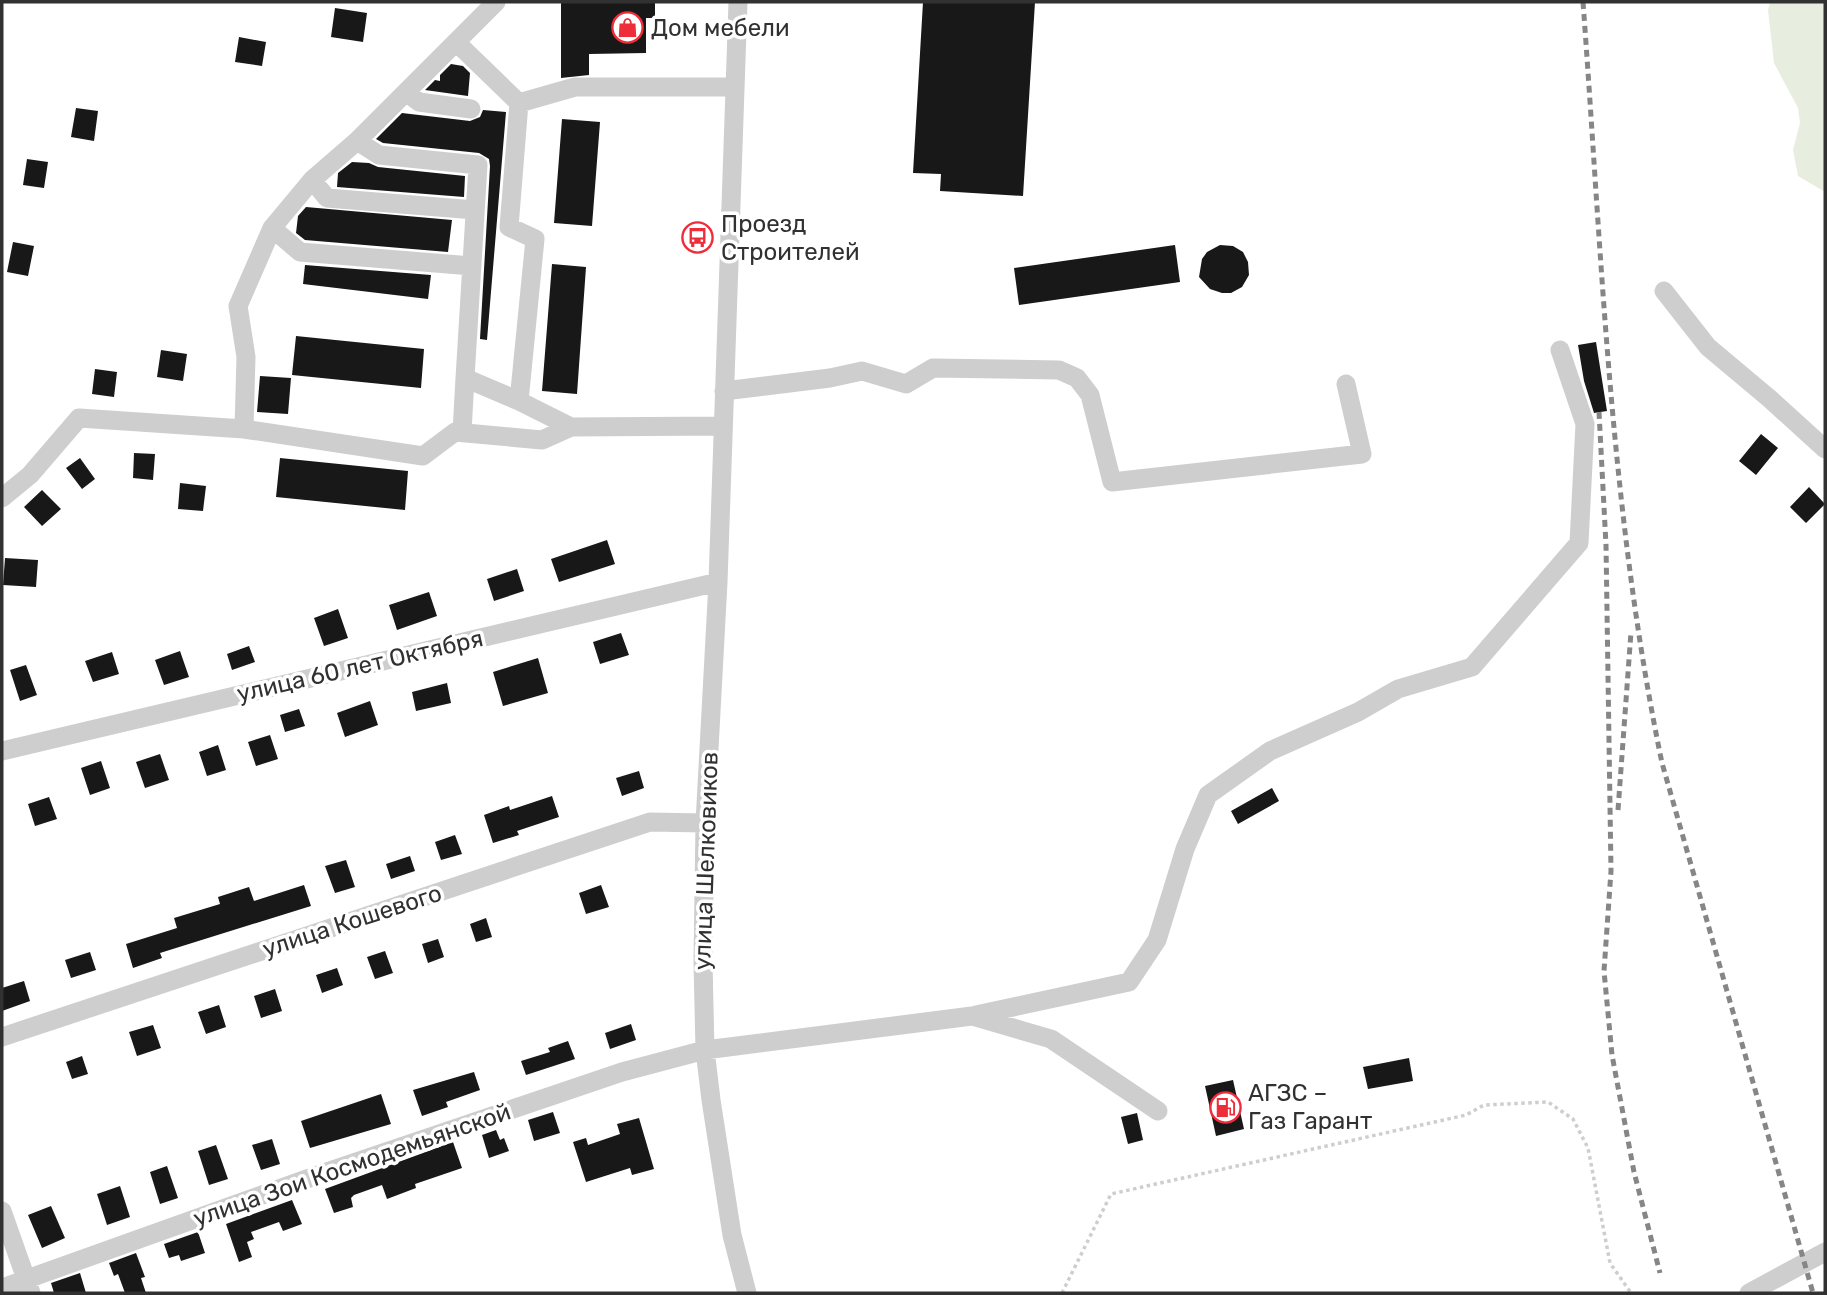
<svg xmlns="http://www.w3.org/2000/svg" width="1827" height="1295" viewBox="0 0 1827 1295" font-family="Rubik,sans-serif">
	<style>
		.green { fill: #e7eedf }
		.building { fill: #181818 }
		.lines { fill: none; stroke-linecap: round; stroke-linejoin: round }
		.path { stroke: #cecece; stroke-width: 3.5; stroke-dasharray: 3.5 3.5; stroke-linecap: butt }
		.minor { stroke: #cecece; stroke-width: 19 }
		.rail { stroke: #868686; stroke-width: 5; stroke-dasharray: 7 5; stroke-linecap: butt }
		.labels { text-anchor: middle; stroke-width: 7; stroke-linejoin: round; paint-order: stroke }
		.poi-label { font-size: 24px; fill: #313131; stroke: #fff; text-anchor: start }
		.street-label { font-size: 24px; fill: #313131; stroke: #fff }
	</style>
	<rect width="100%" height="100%" fill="#fff"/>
	<path class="green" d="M1770,2H1825V192L1798,176L1793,150L1800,123L1798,108L1774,63L1768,10Z"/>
	<path class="building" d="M561,2H655V18H646V53L589,54V75L561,78Z
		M923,2H1035L1023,196L940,191L941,174L913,173Z
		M335,8L367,13L363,42L331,37Z
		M239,37L266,42L262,66L235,62Z
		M451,64L463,66L470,73L468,96L425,90L435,80L440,81V75Z
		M76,108L98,111L94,141L71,137Z
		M483,110L506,112L487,340L480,339L490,166L489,159L479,153L383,143L376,139L402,113L470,121L480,117Z
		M562,119L600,122L592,226L554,223Z
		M27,159L48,162L44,188L23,185Z
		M352,162L369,163L378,167L465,176L464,197L337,187L338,173Z
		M306,207L452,220L448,252L305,240L296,233L298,216Z
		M13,242L34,246L28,276L7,272Z
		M1175,245L1180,282L1019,305L1014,268Z
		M1220,245L1233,246L1243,252L1248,262L1249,275L1242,287L1231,293H1222L1210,289L1199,277L1202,259L1207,252Z
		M552,264L586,267L577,394L542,391Z
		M305,265L431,275L428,299L303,284Z
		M296,336L424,349L421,388L292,375Z
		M1596,342L1607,411L1594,413L1584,381L1578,345Z
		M161,350L187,354L183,381L157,377Z
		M95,369L117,372L114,397L92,394Z
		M260,376L291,378L288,414L257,412Z
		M1761,434L1778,448L1756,475L1739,461Z
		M134,453L155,454L153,480L133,478Z
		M80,458L95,479L82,489L66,468Z
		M280,458L408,471L405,510L276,497Z
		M180,483L206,486L203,511L178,509Z
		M1809,487L1825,504L1806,523L1790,507Z
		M42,490L61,509L42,526L24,507Z
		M607,540L615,564L559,582L551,559Z
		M5,558L38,560L36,587L3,585Z
		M517,569L524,591L494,601L487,579Z
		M429,592L437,616L397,630L389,605Z
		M338,609L348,638L324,646L314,618Z
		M621,633L629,655L600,664L593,642Z
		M249,646L255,662L232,670L227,654Z
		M180,651L189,677L164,685L155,660Z
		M112,652L119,674L93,682L85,661Z
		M538,658L548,693L503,706L493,672Z
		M26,665L37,695L20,701L10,670Z
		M447,683L451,703L416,711L412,692Z
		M370,701L378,725L345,737L337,713Z
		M299,709L305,726L285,732L280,715Z
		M270,735L278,759L256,766L248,742Z
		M218,745L226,770L207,776L199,752Z
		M160,754L169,780L145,788L136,762Z
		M101,761L110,788L90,795L81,768Z
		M639,771L644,788L622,796L616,778Z
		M1272,788L1279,801L1238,824L1231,811Z
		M552,796L559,817L517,831L519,835L493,843L484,815L509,806L510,810Z
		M49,797L57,819L35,826L28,804Z
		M455,835L462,854L441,860L435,842Z
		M410,856L415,871L391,879L386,864Z
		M346,860L355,887L335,893L325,866Z
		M304,885L311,906L160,953L162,958L133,968L126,944L177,928L174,918L220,904L218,897L249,887L254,901Z
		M601,885L609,907L586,914L579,893Z
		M486,918L492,937L476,942L470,924Z
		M438,939L444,957L428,963L422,944Z
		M385,951L393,973L375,979L367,957Z
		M90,952L96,970L71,978L65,960Z
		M337,968L343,985L322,993L316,975Z
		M24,981L30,1001L2,1011V988Z
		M275,989L282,1011L261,1018L254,996Z
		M219,1005L226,1027L206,1034L198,1012Z
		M631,1024L636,1040L610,1049L605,1033Z
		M153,1025L161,1048L137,1056L129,1032Z
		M568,1041L575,1059L526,1075L521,1061L550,1052L548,1048Z
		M82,1056L88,1074L72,1079L66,1062Z
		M1409,1058L1413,1081L1368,1089L1363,1067Z
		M474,1072L480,1090L446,1102L448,1107L422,1116L413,1090Z
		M1233,1080L1244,1129L1216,1136L1205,1086Z
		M381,1094L391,1124L310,1148L301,1121Z
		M553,1112L560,1133L534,1141L528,1120Z
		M1137,1113L1143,1140L1128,1144L1121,1117Z
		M639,1118L654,1169L632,1175L630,1168L586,1182L573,1142L586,1138L588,1145L620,1134L617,1124Z
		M496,1130L500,1140L504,1138L509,1151L489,1158L482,1135Z
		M272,1139L280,1164L261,1170L252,1145Z
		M453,1142L462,1168L415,1184L416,1188L387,1199L382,1185L354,1195L351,1198L353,1207L334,1213L325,1189Z
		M216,1145L228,1179L209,1185L198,1151Z
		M167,1166L178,1198L160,1204L150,1172Z
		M120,1186L130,1217L107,1225L97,1194Z
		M292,1200L302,1224L283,1231L279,1222L251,1232L254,1239L247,1242L252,1257L239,1262L226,1224Z
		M51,1206L65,1238L42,1248L28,1215Z
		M198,1232L205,1253L181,1261L179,1255L169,1258L164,1244Z
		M136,1253L145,1277L141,1278L146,1293H125L118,1274L114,1276L109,1263Z
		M80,1273L86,1293H54L51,1283Z"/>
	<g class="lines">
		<path class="path" d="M1062,1293L1111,1194L1466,1115L1484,1105L1548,1102L1573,1119L1588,1148L1610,1263L1631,1293"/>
		<path class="minor" d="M738,2L718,582L705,823L703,962L705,1050L711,1100L732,1235L747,1293
			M456,42L519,103L575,87H735
			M406,92L419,102L471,109
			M519,103L509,227L535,239L519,401L571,427
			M357,141L379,155L478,165L465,378L519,401
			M312,180L327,198L475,210
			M272,228L300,252L472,266
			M1664,291L1708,347L1770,399L1825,449
			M724,391L830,378L862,371L906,384L933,368L1059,370L1077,378L1090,395L1112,482L1362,454L1346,384
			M244,429L246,357L238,306L272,228L312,180L357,141L496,2
			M462,432L465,378
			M2,498L30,475L79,418L244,429L423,456L455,432L542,440L571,427L722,426
			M2,751L718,582
			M976,1015L1129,982L1157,940L1185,849L1208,795L1270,751L1358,712L1398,689L1472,667L1579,543L1585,424L1560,350
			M2,1037L650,822L705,823
			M2,1211L31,1293
			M2,1288L318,1175L622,1072L705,1050L972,1016L1051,1039L1158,1111
			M1749,1293L1825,1252"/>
		<path class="rail" d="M1583,2C1602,256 1610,513 1662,763L1813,1293
			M1599,412L1606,545L1611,871L1604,971L1612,1055L1634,1172L1660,1273
			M1618,810L1631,632"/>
	</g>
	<defs>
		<symbol id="shop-ring" viewBox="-11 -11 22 22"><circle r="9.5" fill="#fff" stroke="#ed2e3a" stroke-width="1.5"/><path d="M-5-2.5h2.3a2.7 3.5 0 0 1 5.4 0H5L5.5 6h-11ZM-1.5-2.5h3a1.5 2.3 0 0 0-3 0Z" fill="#ed2e3a"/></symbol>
		<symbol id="bus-ring" viewBox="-11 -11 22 22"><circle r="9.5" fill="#fff" stroke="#ed2e3a" stroke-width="1.5"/><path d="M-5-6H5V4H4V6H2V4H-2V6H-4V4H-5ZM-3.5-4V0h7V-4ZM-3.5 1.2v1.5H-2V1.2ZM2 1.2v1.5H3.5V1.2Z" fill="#ed2e3a"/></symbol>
		<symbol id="fuel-ring" viewBox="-11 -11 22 22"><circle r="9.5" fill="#fff" stroke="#ed2e3a" stroke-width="1.5"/><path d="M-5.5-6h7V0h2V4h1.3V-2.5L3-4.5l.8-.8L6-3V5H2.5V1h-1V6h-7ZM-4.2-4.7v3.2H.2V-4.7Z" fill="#ed2e3a"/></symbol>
	</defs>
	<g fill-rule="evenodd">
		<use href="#shop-ring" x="610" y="10" width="35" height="35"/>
		<use href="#bus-ring" x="680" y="220" width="35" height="35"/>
		<use href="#fuel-ring" x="1208" y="1090" width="35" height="35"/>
	</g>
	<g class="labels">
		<g class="poi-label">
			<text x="651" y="36">Дом мебели</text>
			<text x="721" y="232">Проезд<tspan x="721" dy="28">Строителей</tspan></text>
			<text x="1248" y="1101">АГЗС –<tspan x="1248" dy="28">Газ Гарант</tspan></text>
		</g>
		<g class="street-label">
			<text transform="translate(360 666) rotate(-13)" y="8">улица 60 лет Октября</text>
			<text transform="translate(706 861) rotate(-88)" y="8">улица Шелковиков</text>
			<text transform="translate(352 921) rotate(-18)" y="8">улица Кошевого</text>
			<text transform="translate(352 1165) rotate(-19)" y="8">улица Зои Космодемьянской</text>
		</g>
	</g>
	<rect width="1827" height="1295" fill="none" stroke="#313131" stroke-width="7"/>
</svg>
